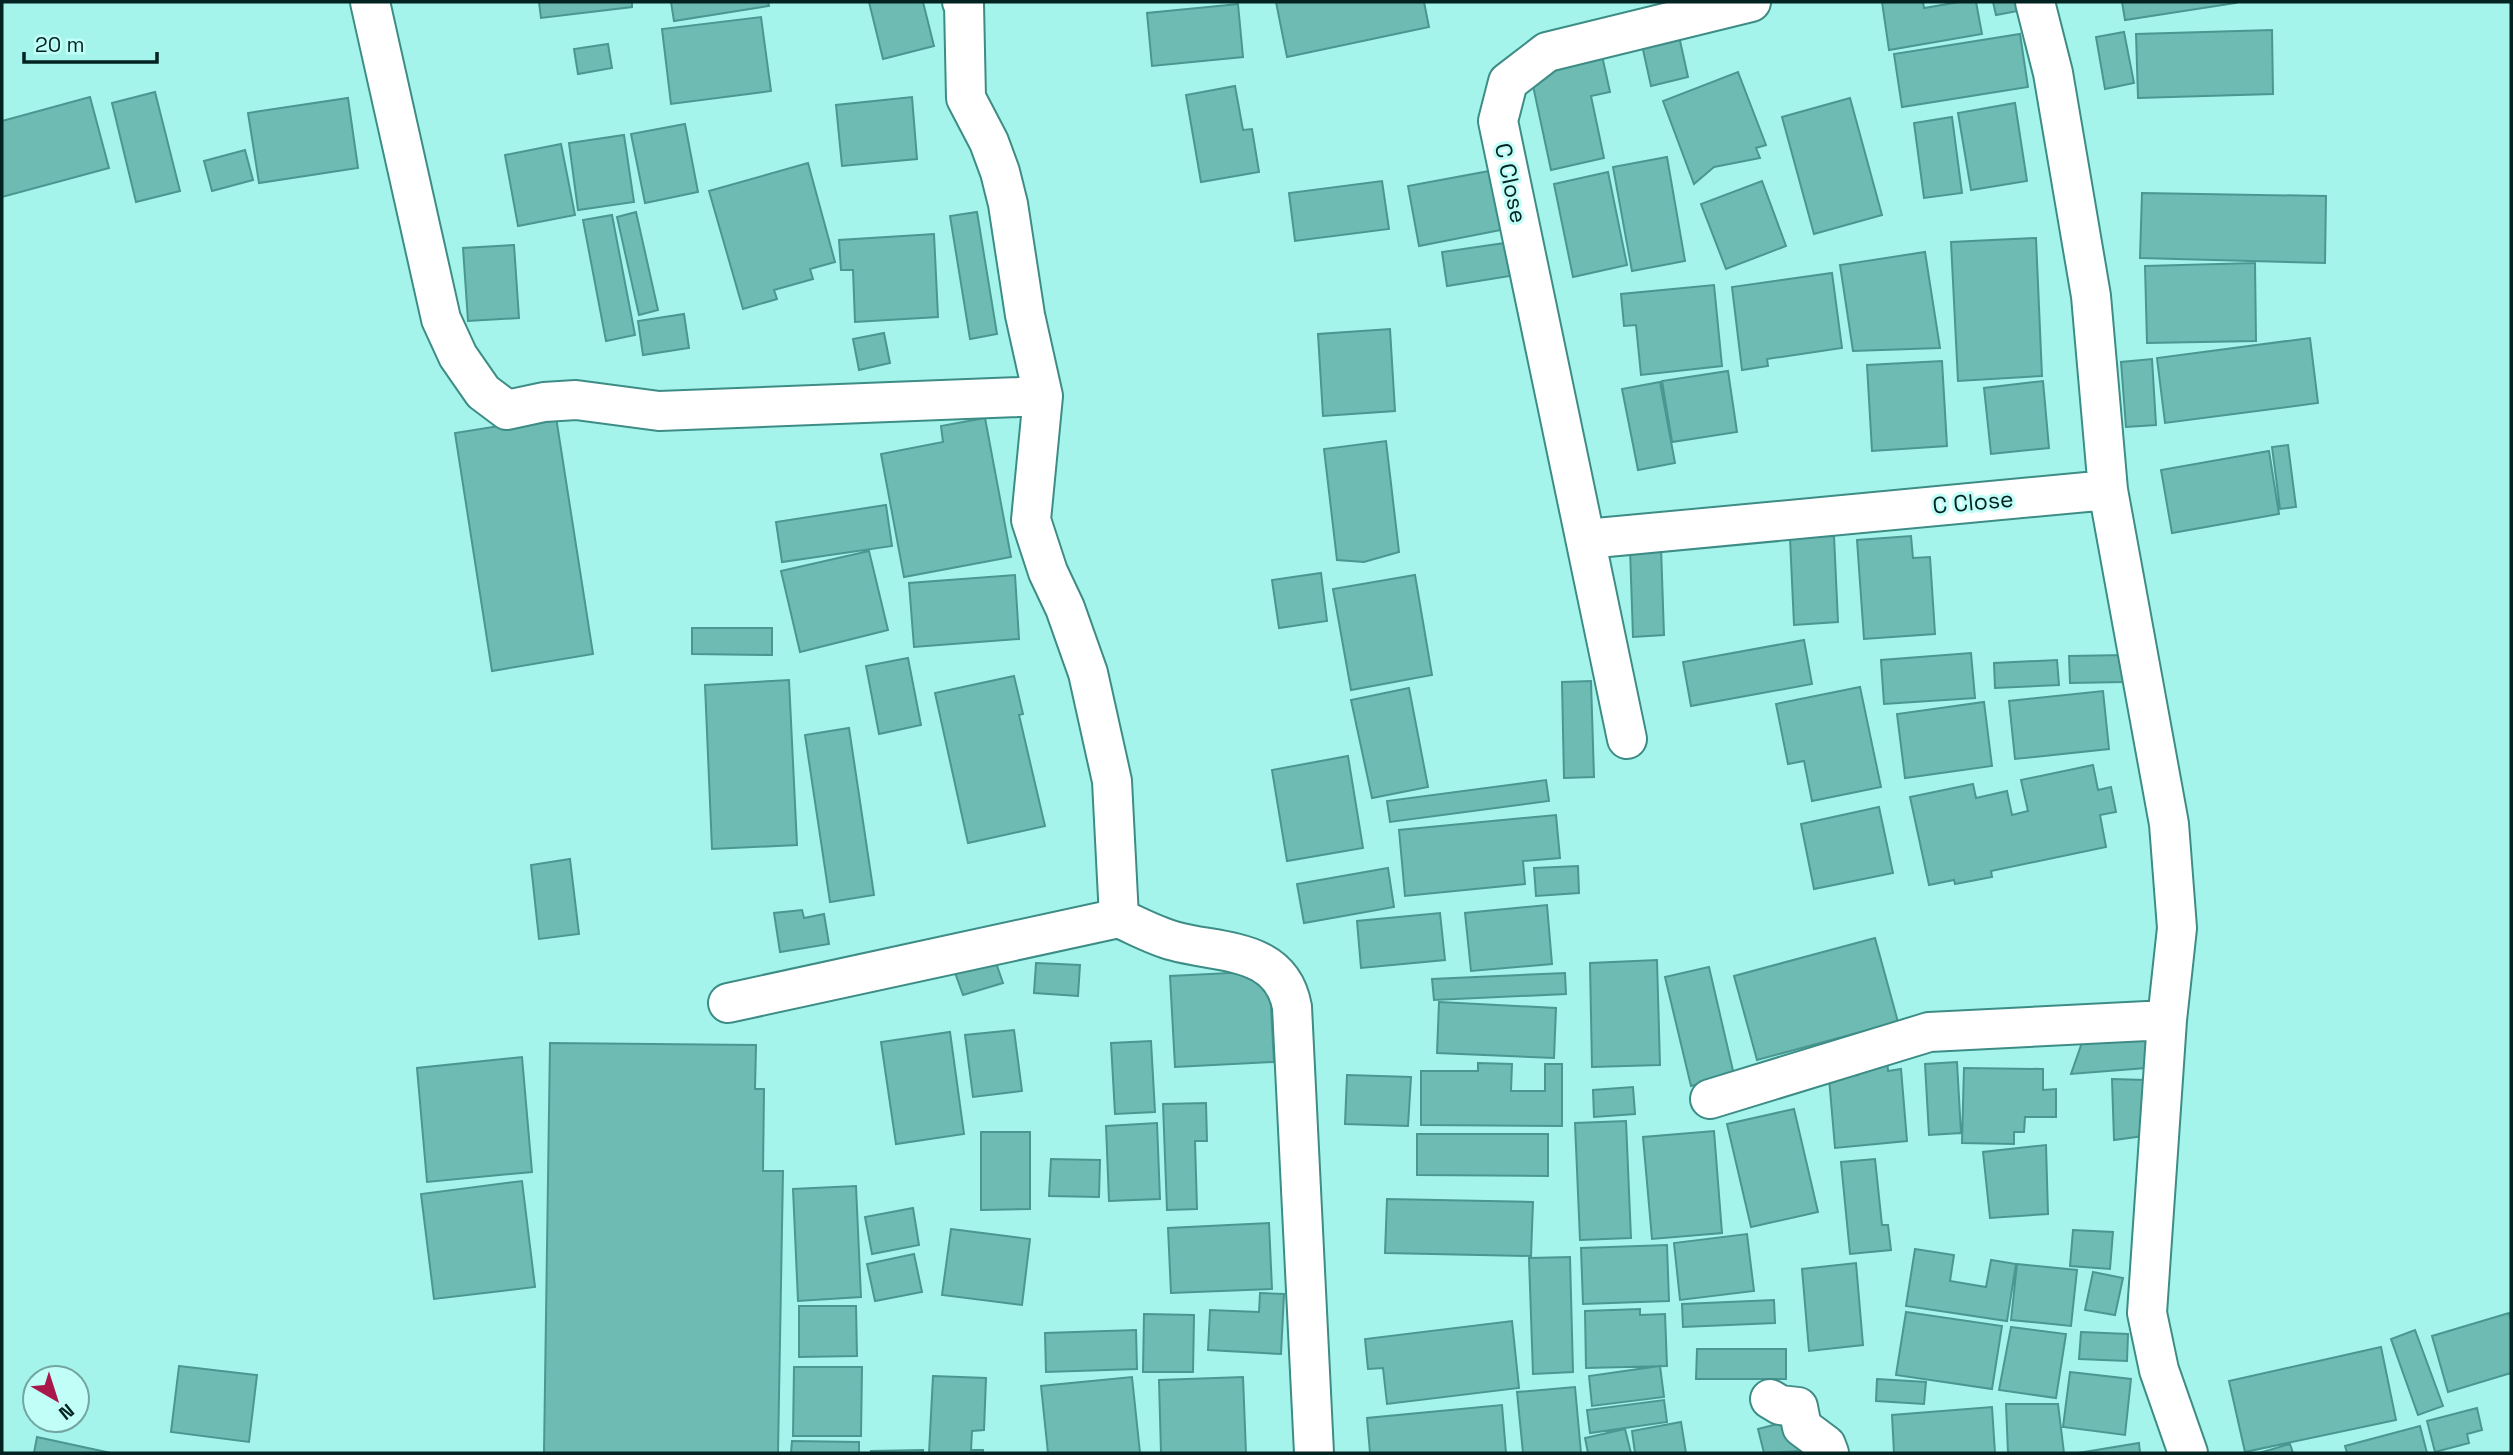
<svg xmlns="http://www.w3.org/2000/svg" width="2513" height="1455" viewBox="0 0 2513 1455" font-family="'Space Grotesk',sans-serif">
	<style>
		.building { fill: #6ebbb4; stroke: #499790; stroke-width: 2 }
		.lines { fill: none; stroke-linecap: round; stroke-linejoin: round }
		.street-casing { stroke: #3d8c85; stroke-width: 42 }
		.street { stroke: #fff; stroke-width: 38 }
		.labels { text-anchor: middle; stroke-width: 6; stroke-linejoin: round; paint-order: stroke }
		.street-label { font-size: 23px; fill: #022321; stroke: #c0fef7 }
	</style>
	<rect width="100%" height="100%" fill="#a5f4ec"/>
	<path class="building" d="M539,2H632V7L541,18Z
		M671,2H768L769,6L674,21Z
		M869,2H923L934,46L883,59Z
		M1276,2H1424L1429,27L1287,57Z
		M1882,2H1923L1924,8L1959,2H1976L1982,34L1889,50Z
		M1993,2H2022L2023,10L1996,15Z
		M2122,2H2236V3L2125,20Z
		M1238,4L1243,57L1152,66L1147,13Z
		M761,17L771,91L671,104L662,29Z
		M1677,27L1688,77L1651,86L1640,36Z
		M2272,30L2273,94L2138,98L2136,34Z
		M2124,32L2134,83L2105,89L2096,37Z
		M2020,34L2028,87L1902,107L1894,54Z
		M608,44L612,68L578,74L574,49Z
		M1601,51L1610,92L1591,96L1604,158L1551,170L1529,67Z
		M1738,72L1766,145L1756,148L1760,158L1714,167L1694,184L1663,101Z
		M1235,86L1243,130L1252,129L1259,172L1201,182L1186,95Z
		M155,92L180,191L136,202L112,103Z
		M90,97L109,168L2,197V121Z
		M912,97L917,159L842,166L836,105Z
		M348,98L358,168L259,183L248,113Z
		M1850,98L1882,215L1814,234L1782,117Z
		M2015,103L2027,181L1971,190L1958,113Z
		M1952,117L1962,193L1924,198L1914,123Z
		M685,124L698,192L645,203L631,134Z
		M624,135L634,202L578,210L569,143Z
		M561,144L575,215L518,226L505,155Z
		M245,150L253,180L212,191L204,161Z
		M1667,157L1685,261L1632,271L1613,167Z
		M808,163L835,262L810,269L813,279L774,290L777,299L743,309L709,191Z
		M1500,169L1511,228L1419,246L1408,186Z
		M1608,172L1627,265L1573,277L1554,184Z
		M1382,181L1389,229L1295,241L1289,193Z
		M1762,181L1786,246L1726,269L1701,204Z
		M2142,193L2326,196L2325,263L2140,258Z
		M636,212L658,310L639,315L617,217Z
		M977,212L997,334L970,339L950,216Z
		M612,215L635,335L606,341L583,220Z
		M934,234L938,317L855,322L853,270H841L839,240Z
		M2036,238L2042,376L1958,381L1951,242Z
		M1505,243L1510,276L1447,286L1442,252Z
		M514,245L519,318L468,321L463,248Z
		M1925,252L1940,348L1853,351L1840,265Z
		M2255,263L2256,341L2147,343L2145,266Z
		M1832,273L1842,348L1767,359L1768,366L1742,370L1732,287Z
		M1714,285L1722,366L1641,375L1636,325L1624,326L1621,294Z
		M684,314L689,348L643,355L638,321Z
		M1390,329L1395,411L1323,416L1318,334Z
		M884,333L890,363L859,370L853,339Z
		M2310,338L2318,403L2165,423L2157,358Z
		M2152,359L2156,425L2126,427L2121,362Z
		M1942,361L1947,446L1872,451L1867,365Z
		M1728,371L1737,432L1672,442L1662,381Z
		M2043,381L2049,448L1991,454L1984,388Z
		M1660,382L1675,463L1638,470L1622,389Z
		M556,417L593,654L492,671L455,433Z
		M985,418L1011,557L904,577L881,454L943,442L941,426Z
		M1386,441L1399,552L1364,562L1337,560L1324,449Z
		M2288,445L2296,507L2280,509L2272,447Z
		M2269,451L2279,514L2172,533L2161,470Z
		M886,505L892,546L782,562L776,522Z
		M1834,536L1838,622L1794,625L1790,538Z
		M1911,536L1913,558L1930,557L1935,634L1864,639L1857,540Z
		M1661,547L1664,635L1633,637L1630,549Z
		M869,551L888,630L800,652L781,571Z
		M1321,573L1327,621L1279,628L1272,580Z
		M1015,575L1019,639L914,647L909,583Z
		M1415,575L1432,675L1351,690L1333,589Z
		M692,628H772V655L692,654Z
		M1804,640L1812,684L1691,706L1683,662Z
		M1971,653L1975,698L1884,704L1881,660Z
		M2125,655V682L2070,683L2069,656Z
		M908,658L921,725L879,734L866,666Z
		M2057,660L2059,685L1995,688L1994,663Z
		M1014,676L1023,714L1019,715L1045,826L968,843L935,693Z
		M789,680L797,845L712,849L705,685Z
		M1591,681L1594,777L1564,778L1562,682Z
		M1860,687L1881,787L1812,801L1804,761L1788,764L1776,704Z
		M1409,688L1428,787L1372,798L1351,700Z
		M2103,691L2109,749L2015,759L2009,701Z
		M1984,702L1992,766L1905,778L1897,714Z
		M849,728L874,895L830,902L805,735Z
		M1348,756L1363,848L1287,861L1272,770Z
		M2093,765L2098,790L2111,787L2116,812L2100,815L2106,847L1991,871L1992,877L1955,884L1954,880L1929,885L1910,797L1973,784L1976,798L2007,791L2012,815L2028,811L2021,780Z
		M1546,780L1549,801L1390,822L1387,801Z
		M1879,807L1893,873L1814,889L1801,824Z
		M1556,815L1560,858L1523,861L1525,884L1405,896L1399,830Z
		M570,859L579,934L539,939L531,865Z
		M1578,866L1579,893L1536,896L1534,868Z
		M1388,868L1394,907L1304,923L1297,884Z
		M1547,905L1552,964L1471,971L1465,913Z
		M802,910L804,918L824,914L829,944L780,952L774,913Z
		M1440,913L1445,960L1361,968L1357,921Z
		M1875,938L1898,1022L1757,1060L1734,976Z
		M994,957L1003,983L963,995L954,970Z
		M1657,960L1660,1065L1592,1067L1590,963Z
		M1036,963L1080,965L1078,996L1034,993Z
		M1709,967L1734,1075L1691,1086L1665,977Z
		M1269,971L1274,1062L1175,1067L1170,976Z
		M1565,973L1566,994L1434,1000L1432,979Z
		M1439,1002L1556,1008L1554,1058L1437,1053Z
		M1014,1030L1022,1091L973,1097L965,1035Z
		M950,1032L964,1134L896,1144L881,1042Z
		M2085,1034H2146V1068L2071,1074Z
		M1151,1041L1155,1112L1115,1114L1111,1043Z
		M550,1043L756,1045L755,1089H764L763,1171H783L778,1453H544Z
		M1887,1056L1888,1071L1901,1069L1907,1141L1835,1148L1829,1078L1858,1075L1856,1058Z
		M522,1057L532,1172L427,1182L417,1068Z
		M1957,1062L1961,1133L1929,1135L1925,1064Z
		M1478,1063L1512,1064L1511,1091H1545V1064H1562V1126L1421,1125V1071H1478Z
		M1964,1068L2043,1069V1090L2056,1089V1117H2025L2024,1132H2014V1144L1962,1143Z
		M1347,1075L1411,1077L1408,1126L1345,1124Z
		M2112,1079L2146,1080L2143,1136L2114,1140Z
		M1633,1087L1635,1114L1594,1117L1593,1090Z
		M1206,1103L1207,1141H1195L1197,1209L1167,1210L1163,1104Z
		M1794,1109L1818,1212L1751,1227L1727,1124Z
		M1626,1121L1631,1238L1580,1240L1575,1123Z
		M1157,1123L1160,1199L1109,1201L1106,1126Z
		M1714,1131L1722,1233L1652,1239L1643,1137Z
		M981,1132H1030V1209L981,1210Z
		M1417,1134H1548V1176L1417,1175Z
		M2046,1145L2048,1214L1990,1218L1983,1152Z
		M1051,1159L1100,1160L1099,1197L1049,1196Z
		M1875,1159L1882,1225H1888L1891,1250L1850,1254L1841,1162Z
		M522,1181L535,1287L434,1299L421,1194Z
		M856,1186L861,1297L798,1301L793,1189Z
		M1387,1199L1533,1202L1531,1256L1385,1253Z
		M913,1208L919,1245L872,1254L865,1217Z
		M1269,1223L1272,1289L1171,1293L1168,1228Z
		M951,1229L1030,1239L1022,1305L942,1295Z
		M2073,1230L2113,1232L2110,1269L2070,1266Z
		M1747,1234L1754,1291L1680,1300L1674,1243Z
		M1667,1245L1669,1301L1583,1304L1581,1248Z
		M1915,1249L1954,1255L1950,1281L1986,1287L1991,1260L2016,1264L2007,1321L1906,1306Z
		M914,1254L922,1292L875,1301L867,1264Z
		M1570,1257L1573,1372L1533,1374L1529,1258Z
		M1856,1263L1863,1345L1809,1351L1802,1269Z
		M2017,1264L2077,1270L2071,1326L2011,1320Z
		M2093,1272L2123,1278L2115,1315L2085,1310Z
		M1260,1293L1284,1294L1281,1354L1208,1350L1210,1310L1259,1312Z
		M1774,1300L1775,1323L1683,1327L1682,1304Z
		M799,1306H856L857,1356L799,1357Z
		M1640,1309V1315L1665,1314L1667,1366L1586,1368L1585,1311Z
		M1906,1312L2002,1326L1992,1389L1896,1375Z
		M2509,1313L2511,1320V1373L2448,1392L2432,1336Z
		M1144,1314L1194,1315L1193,1372H1143Z
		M1512,1321L1519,1388L1387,1404L1383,1368L1368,1369L1365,1339Z
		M2011,1327L2066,1334L2056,1398L1999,1390Z
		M1136,1330L1137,1369L1046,1372L1045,1333Z
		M2415,1330L2443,1406L2418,1415L2391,1339Z
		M2081,1332L2128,1334L2127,1361L2079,1359Z
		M2381,1347L2396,1420L2245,1452L2229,1381Z
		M1697,1349H1786V1379H1696Z
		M179,1366L257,1375L249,1442L171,1432Z
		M1660,1366L1664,1397L1592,1406L1589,1376Z
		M794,1367H862L861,1436H793Z
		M2070,1372L2131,1379L2125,1435L2063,1427Z
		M933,1376L986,1378L984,1430L972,1431L971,1450H983V1453H929Z
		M1132,1377L1140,1453H1048L1041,1386Z
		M1243,1377L1246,1453H1161L1159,1380Z
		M1877,1379L1926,1382L1924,1404L1876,1401Z
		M1575,1387L1581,1453H1523L1517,1392Z
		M1664,1400L1667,1422L1590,1433L1587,1410Z
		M2006,1404H2058L2064,1453H2008Z
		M1502,1405L1506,1453H1370L1367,1418Z
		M1992,1407L1995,1453H1894L1892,1415Z
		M2477,1408L2482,1430L2467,1434L2469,1443L2435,1452L2427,1421Z
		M1793,1420L1801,1451L1764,1453L1758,1429Z
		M1681,1422L1686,1453H1635L1632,1431Z
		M2420,1426L2427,1453H2347L2345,1446Z
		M1625,1429L1631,1453H1588L1585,1438Z
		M37,1437L111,1453H34Z
		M792,1441L859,1442V1453H791Z
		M2139,1443L2140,1453H2078Z
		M2290,1444L2293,1453H2259Z
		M923,1450V1453H871V1451Z"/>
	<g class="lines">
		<defs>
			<path id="street" d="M370,2L441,319L458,356L483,392L507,410L544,402L576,400L659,411L1043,396
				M962,2L964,4L966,98L989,142L1000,172L1008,204L1025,315L1043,396L1031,520L1048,572L1065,608L1088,673L1112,781L1119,918
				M2035,2L2053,73L2091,296L2108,490L2169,824L2177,928L2167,1020L2147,1313L2159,1370L2188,1453
				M1586,539L2108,490
				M1627,739L1498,121L1508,82L1547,52L1751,2
				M728,1003L1119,918C1137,926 1155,936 1174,941C1221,954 1281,947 1292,1007L1314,1453
				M1710,1099L1929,1032L2167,1020
				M1770,1399L1780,1405L1798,1407L1802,1427L1826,1445L1829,1453"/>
		</defs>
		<use href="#street" class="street-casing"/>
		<use href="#street" class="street"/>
	</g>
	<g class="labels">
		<g class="street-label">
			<text transform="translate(1511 183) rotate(78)" y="8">C Close</text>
			<text transform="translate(1973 502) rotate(-5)" y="8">C Close</text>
		</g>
	</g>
	<rect width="2513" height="1455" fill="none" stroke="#022321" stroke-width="7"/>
	<g transform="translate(56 1399) rotate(141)"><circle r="33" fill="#c0fef7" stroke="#74a6a1" stroke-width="2"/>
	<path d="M0-5L12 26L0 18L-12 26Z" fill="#a9164a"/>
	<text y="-10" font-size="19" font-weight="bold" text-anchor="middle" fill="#022321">N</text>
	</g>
	<path d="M24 52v10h133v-10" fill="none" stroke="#022321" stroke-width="3.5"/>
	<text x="35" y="52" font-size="21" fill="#022321" stroke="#c0fef7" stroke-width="5" paint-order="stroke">20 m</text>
</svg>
